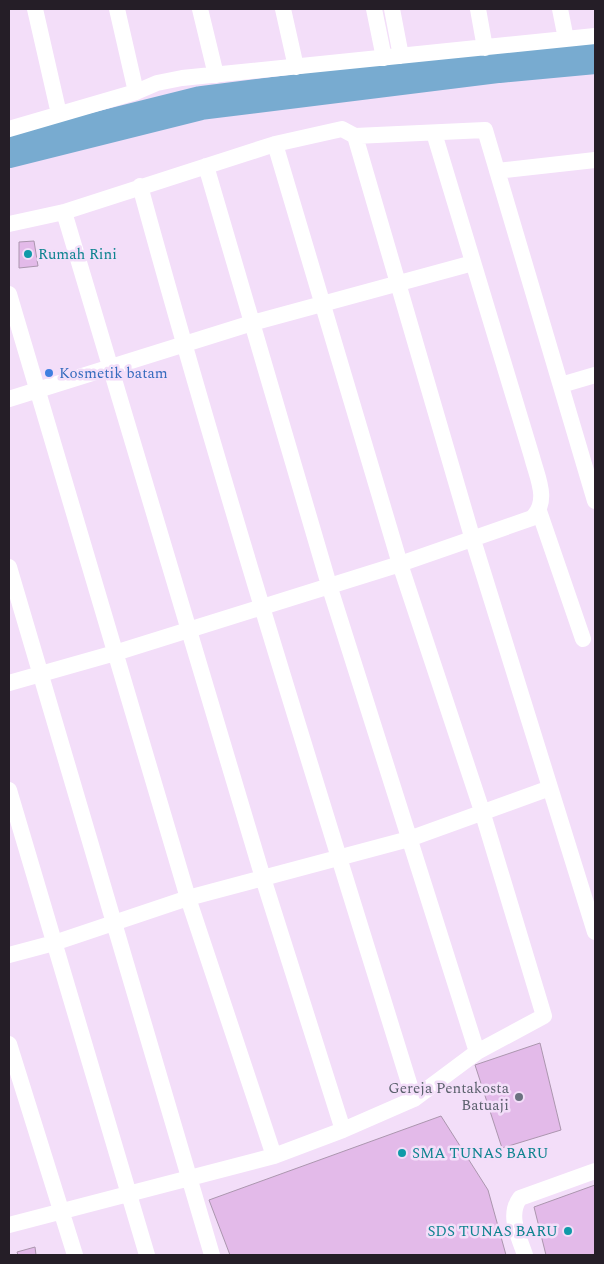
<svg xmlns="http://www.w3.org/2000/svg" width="604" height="1264" viewBox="0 0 604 1264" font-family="Spectral,serif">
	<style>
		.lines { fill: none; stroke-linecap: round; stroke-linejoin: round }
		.river { stroke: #78abd0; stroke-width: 34 }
		.building { fill: #e3bae9; stroke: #ab96ae }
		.street { stroke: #fff; stroke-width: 16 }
		.culture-dot { fill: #0f9aa8; stroke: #f3def9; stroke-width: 2 }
		.shop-dot { fill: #3f7fe0; stroke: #f3def9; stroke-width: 2 }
		.worship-dot { fill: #6b7280; stroke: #f3def9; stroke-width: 2 }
		.labels { text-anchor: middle; stroke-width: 5; stroke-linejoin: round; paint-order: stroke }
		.culture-label { font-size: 15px; fill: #0d838f; stroke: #f3def9; text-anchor: start }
		.shop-label { font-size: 15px; fill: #366cbe; stroke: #f3def9; text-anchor: start }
		.worship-label { font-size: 15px; fill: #5b616d; stroke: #f3def9; text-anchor: end }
	</style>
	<rect width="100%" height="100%" fill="#f3def9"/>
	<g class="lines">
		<path class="river" d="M9,151L201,103L499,66L595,57"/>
	</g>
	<path class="building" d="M34,241L38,266L19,268V242Z
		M540,1043L561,1130L502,1148L475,1065Z
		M441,1116L488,1190L506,1255H230L209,1200Z
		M595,1185V1255H546L534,1207Z
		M35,1247L36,1255H18L17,1252Z"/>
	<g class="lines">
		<path class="street" d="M35,9L59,114
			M117,9L136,92
			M200,9L216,75
			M283,9L296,67
			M374,9L384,58
			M392,9L401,56
			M478,9L485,48
			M560,9L566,39
			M9,129L136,92L157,83L182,78L595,36
			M355,136L485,130L595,501
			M206,166L329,585L477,1052
			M497,171L595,160
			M140,186C224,493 320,796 414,1099
			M64,212L263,878L343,1130
			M9,224L64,212L275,144L342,129L355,136L473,540L595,932
			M9,294L188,898L274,1156
			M561,385L595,375
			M9,399L252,323L473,263
			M539,511L583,639
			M9,567L212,1255
			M9,683L115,653L400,564L532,518C550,501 537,477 532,457L434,133
			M9,790L147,1255
			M9,955L54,943L188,898L409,839L550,788
			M9,1044L75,1255
			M9,1225L274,1156L343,1130L414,1099L477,1052L544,1016L482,811L400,564L275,144
			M525,1255C519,1237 507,1215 520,1198L595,1171"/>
	</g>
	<g class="culture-dot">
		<circle cx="28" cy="254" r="5"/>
		<circle cx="402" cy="1153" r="5"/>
		<circle cx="568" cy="1231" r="5"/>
	</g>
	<circle class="shop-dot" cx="49" cy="373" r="5"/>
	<circle class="worship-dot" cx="519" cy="1097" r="5"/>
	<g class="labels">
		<g class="culture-label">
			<text x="38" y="259">Rumah Rini</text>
			<text x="412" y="1158">SMA TUNAS BARU</text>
			<text x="558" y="1236" text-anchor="end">SDS TUNAS BARU</text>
		</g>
		<g class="shop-label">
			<text x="59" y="378">Kosmetik batam</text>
		</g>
		<g class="worship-label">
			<text x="509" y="1093">Gereja Pentakosta<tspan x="509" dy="17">Batuaji</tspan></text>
		</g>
	</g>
	<rect width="604" height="1264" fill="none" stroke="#251e27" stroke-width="20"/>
</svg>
